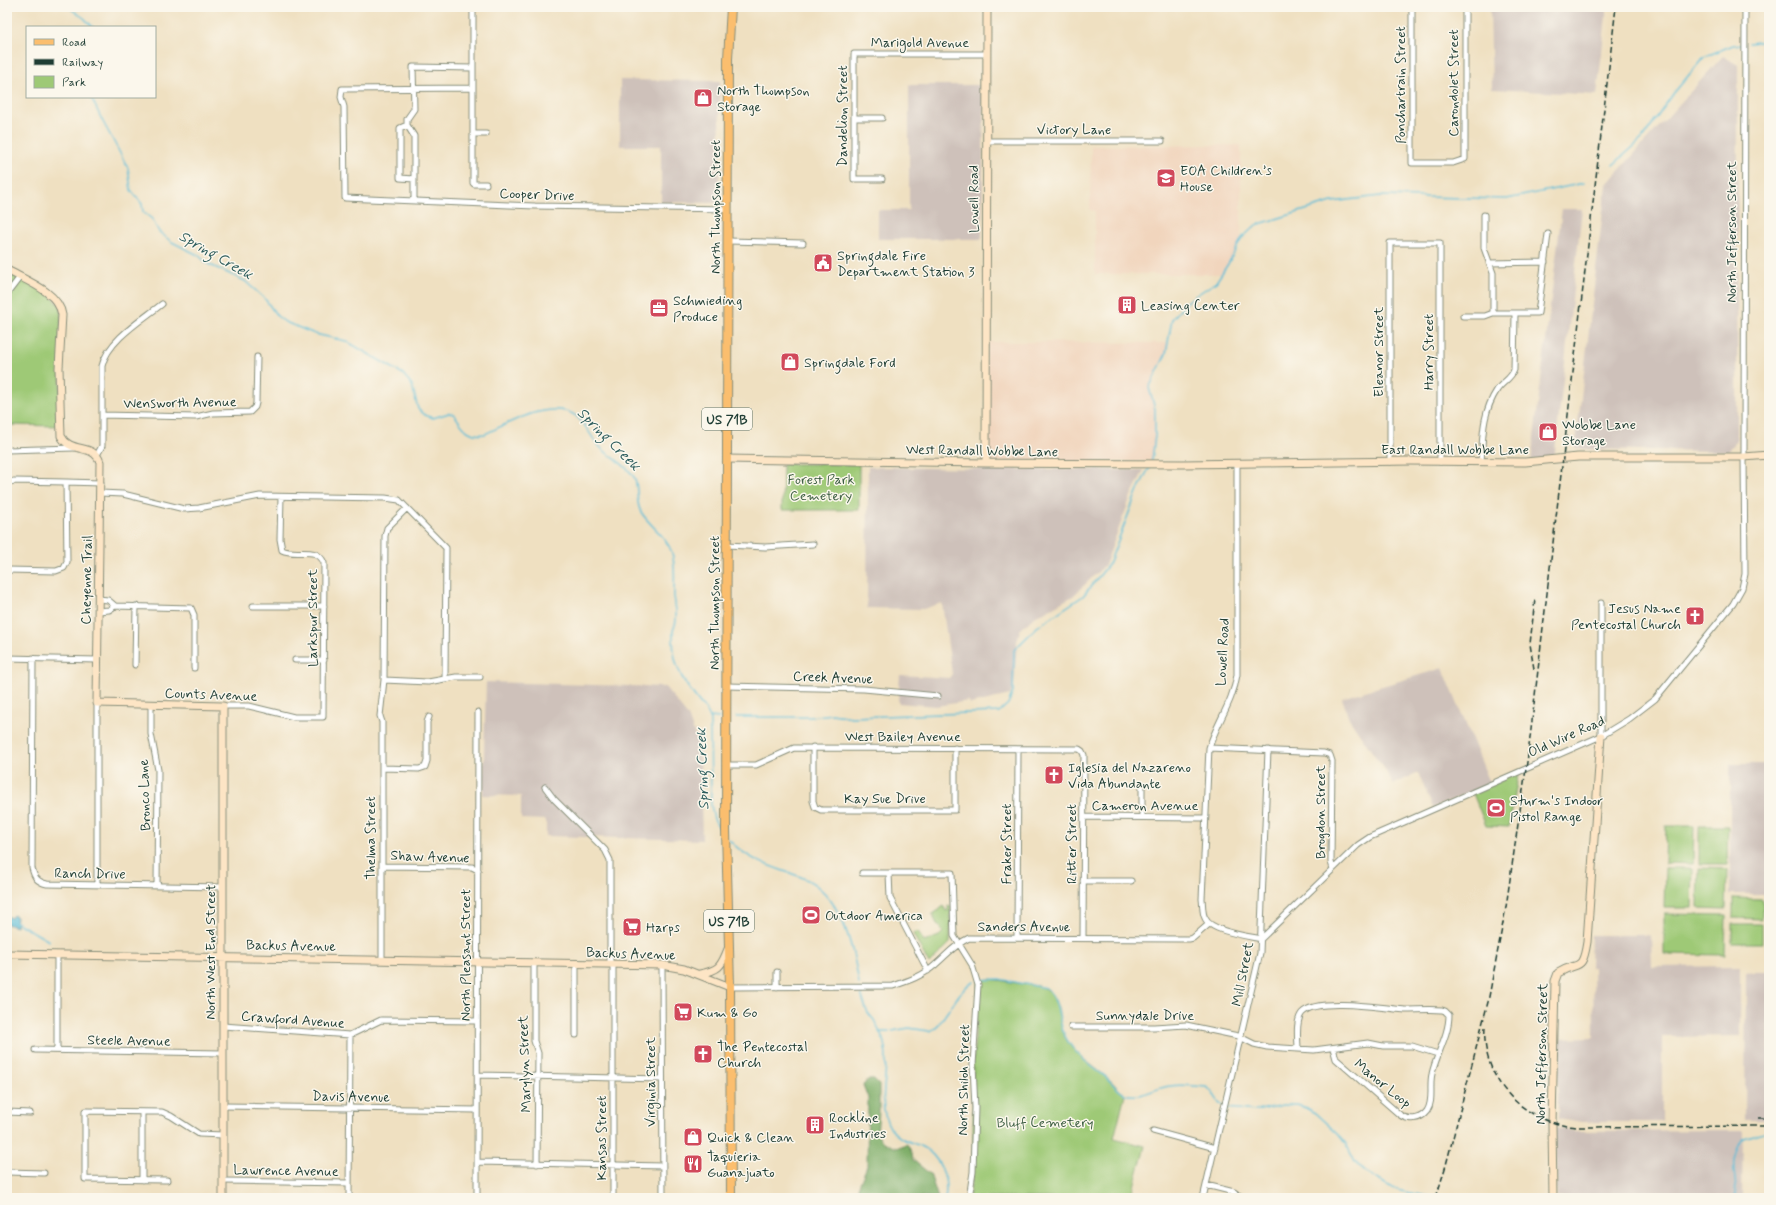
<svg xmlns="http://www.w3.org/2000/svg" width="1776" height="1205" viewBox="0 0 1776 1205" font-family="Mynerve,sans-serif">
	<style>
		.built { fill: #f1d5bd }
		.industrial { fill: #cec1ba }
		.green { fill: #9ec976; stroke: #5e8355 }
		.forest { fill: #7ead67; stroke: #4e754e }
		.water { fill: #58bcd7; stroke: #3c7c86 }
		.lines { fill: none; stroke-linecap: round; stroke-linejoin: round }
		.stream { stroke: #58bcd7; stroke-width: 1.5 }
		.street-casing { stroke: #878e7a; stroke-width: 7 }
		.secondary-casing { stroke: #878e7a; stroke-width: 9 }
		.primary-casing { stroke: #878e7a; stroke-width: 10 }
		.street { stroke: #fff; stroke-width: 5 }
		.secondary { stroke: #fde5c5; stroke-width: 7 }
		.primary { stroke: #fbbe6e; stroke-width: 8 }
		.rail { stroke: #1f3d34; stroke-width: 1.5; stroke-dasharray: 6 3; stroke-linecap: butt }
		.labels { text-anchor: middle; stroke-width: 3; stroke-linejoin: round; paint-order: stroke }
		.shield { fill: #fbf7ec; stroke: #61756b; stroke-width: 1 }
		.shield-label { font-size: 13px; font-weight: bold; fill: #1f3d34 }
		.street-label { font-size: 14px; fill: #1f3d34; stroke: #fbf7ec }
		.poi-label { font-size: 14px; fill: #1f3d34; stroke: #fbf7ec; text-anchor: start }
		.park-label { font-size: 14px; fill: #3f6044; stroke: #fbf7ec }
		.water-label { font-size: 15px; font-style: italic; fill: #2d5d5d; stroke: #fbf7ec }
	</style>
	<rect width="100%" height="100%" fill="#fbf7ec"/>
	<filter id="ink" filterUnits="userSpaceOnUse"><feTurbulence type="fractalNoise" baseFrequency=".025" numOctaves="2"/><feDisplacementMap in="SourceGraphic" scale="8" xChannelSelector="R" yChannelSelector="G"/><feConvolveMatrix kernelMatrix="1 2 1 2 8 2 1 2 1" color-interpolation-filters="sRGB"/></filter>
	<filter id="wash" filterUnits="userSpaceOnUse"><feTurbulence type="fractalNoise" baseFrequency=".012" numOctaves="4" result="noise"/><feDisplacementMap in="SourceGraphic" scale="16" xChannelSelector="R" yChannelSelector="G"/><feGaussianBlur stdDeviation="0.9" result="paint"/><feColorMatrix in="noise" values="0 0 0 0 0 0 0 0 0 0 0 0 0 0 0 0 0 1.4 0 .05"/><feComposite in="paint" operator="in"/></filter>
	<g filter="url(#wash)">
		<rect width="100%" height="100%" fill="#efe0c1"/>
		<path class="built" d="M1241,145V241L1221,274H1095V211L1090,210L1091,146Z
			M986,342L1168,343L1166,354L1149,388L1155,409V435L1152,461L986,463Z"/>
		<path class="industrial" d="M1490,7H1607L1597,95L1492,89Z
			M1723,56L1738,65L1737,441L1728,451L1575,449L1606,185Z
			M620,80L720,81L719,203L661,202V146H620Z
			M909,85H984L982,239H878V210H909Z
			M1562,209H1582L1554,460L1531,462Z
			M868,467L987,469L1144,470L1131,496L1105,565L1073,596L1033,618L1020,630L1017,641L1014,686L1010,695L970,704L969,701L936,706L898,703L900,675L949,678L952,674L942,603L923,609L867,608Z
			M1443,668L1490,783L1433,808L1418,773L1393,784L1381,763L1379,762L1349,718L1342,698Z
			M486,682L665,687L688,716L700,749L702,840L546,836V820L521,819V796L483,795Z
			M1730,764H1769V894H1730Z
			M1591,935H1651L1652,967L1740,966V1036L1662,1037V1122H1582L1558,1118V1038L1594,1037L1593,968H1590Z
			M1746,972H1769V1120H1745Z
			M1554,1128L1576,1131L1743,1130L1742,1198H1557Z"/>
		<path class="green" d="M7,273L48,293L61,307L60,426L7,425Z
			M783,464H859V510H782Z
			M1519,771L1509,827L1486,826L1472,791Z
			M1666,826H1694L1693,864L1665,863Z
			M1699,826H1728L1727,864H1699Z
			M1665,868H1693L1692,908H1664Z
			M1699,868L1727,869L1726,909L1698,908Z
			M1733,898L1762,899V919L1733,918Z
			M944,906L945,910L948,911V906H951L950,943L929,964L913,934L918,931L924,942L939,936L943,932L940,926H938L932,914Z
			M1664,914L1726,915L1725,955L1664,954Z
			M1732,924H1762V943H1732Z
			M990,979L1038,986C1065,994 1055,1023 1068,1042C1079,1058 1095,1067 1110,1080C1116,1085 1118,1090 1125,1094L1114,1138L1145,1146L1132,1193L1151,1196V1198H969L973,1172V1065L979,980Z"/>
		<path class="forest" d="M869,1080H874L879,1085V1112L877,1133L882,1141L896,1148L907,1144L912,1153L913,1160L930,1174L938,1198H854L867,1166L868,1098L863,1085Z"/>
		<path class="water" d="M13,915L17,917L16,927L7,924V916L11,918Z"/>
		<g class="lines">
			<path class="stream" d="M68,7L84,18L93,27
				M1749,43L1769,41
				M91,97L102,120L128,168L131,190L142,204L143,212L152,219L159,232L172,242L198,255L208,264L245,281L265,299L277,316L285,322L315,334L346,341L403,374L412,385L418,409L425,415L433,418L449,413L454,414C462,426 467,437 485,434C509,423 552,398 576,416C587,425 591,438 600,447C611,458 626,464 634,477C639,485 635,502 641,512C650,526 667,537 672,553C676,567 674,581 674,596C675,604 677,612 676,620C676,624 674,627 673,631C673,640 673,650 675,658C679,676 689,689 700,703C704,708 707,710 710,717L711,805L714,819L722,833
				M1613,165L1642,139L1673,94L1704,57L1733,45L1742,44
				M1152,461L1155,435V409L1149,388L1166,354L1172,319L1189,300L1216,282L1228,264L1242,238L1256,225L1332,202L1380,196L1507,199L1584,183
				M710,717L719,718
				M736,717H810L832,714L852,717L999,712L1008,704L1013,692L1014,650L1037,627L1083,596L1109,564L1137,492L1149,468
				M729,840C750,862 773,867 801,877C841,892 853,946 859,984
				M16,922L49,941
				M979,980L999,979L1046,988C1061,1001 1057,1022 1066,1038C1074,1053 1089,1065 1102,1074C1110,1079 1118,1092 1125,1094C1142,1099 1154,1088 1170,1086C1181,1084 1195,1086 1206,1087C1214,1091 1215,1100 1223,1106
				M860,990C862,997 864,1004 867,1011C868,1014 872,1017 874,1020C878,1029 884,1038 885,1048C890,1074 875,1105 891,1129C899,1140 910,1141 922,1147C940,1156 949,1179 945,1198
				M892,1031L909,1028L929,1031L936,1028L959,995L967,986L974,982
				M879,1032H889
				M1227,1108L1256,1111L1282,1105H1297L1306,1108L1315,1113L1338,1134L1346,1144L1355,1162L1362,1170L1387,1185L1400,1191L1436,1198
				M1734,1198C1739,1185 1732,1173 1734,1160C1735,1152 1739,1145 1743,1138L1764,1132"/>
		</g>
	</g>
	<g filter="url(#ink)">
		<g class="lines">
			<defs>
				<path id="street" d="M1412,7V163H1453L1465,159V7
					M473,88V7
					M854,118H882
					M407,125L400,128V178L414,179
					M473,134H486
					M987,141H1162
					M882,179H854V54H987
					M486,184H474L473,183V88L342,89L341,97L344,107L345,198L535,206L728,209
					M414,201V136L407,125V119L414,109L413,67L473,68
					M1484,215V248L1493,273V313
					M728,241L803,243
					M1489,263L1545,262
					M7,294L20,277
					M1463,316H1485L1493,313H1538L1548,234
					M102,415L196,417L213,413L250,412L255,407L256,403L257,357
					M7,450L74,448
					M97,455L102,446V366C108,340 142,320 162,304
					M1390,462V243H1440V462
					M1481,462C1483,436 1482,413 1497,390C1502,382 1511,379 1514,370L1515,314
					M1237,464V675C1233,702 1217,722 1209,748L1202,899C1203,905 1202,913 1205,918C1210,931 1247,936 1261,939
					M66,482L101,483
					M7,483L14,481L66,482L67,562L64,568L56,571L7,570
					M100,493L123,494L184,509L199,508L260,496L385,498L399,500L446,548L445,678
					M727,545L765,547L813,544
					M99,599L108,600L115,606L191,608L194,615V668
					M253,606H324
					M98,611L109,610L115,606
					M7,658L97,660
					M33,658L32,868C34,877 37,882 47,884L223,887
					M295,660H324
					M135,665L136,606
					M384,680L428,682L456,677H480
					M727,686L864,689L938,696
					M97,703V885
					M151,705V734L158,770L157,886
					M223,706H249L294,717H323L324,563C317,545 296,557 282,550L280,539L281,497
					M1601,736V603
					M813,747V801L815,807L821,810H955V748
					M1209,748L1324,753L1330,755L1332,761L1331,862L1333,869
					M727,765H756L794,748L1079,749L1082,751L1084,755L1083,938
					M383,768L419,769L425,767L427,761V722L429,717
					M545,787L554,799L605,850L610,860V964
					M1084,817L1205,818
					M1142,817V785
					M382,866L472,867L478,870
					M862,873H952L954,936L972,965L978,985L973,1065L975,1108L973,1172L969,1198
					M889,873L890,898L928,971
					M1083,881H1131
					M1017,938L1018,750
					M1261,939L1358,845L1370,837L1601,736L1629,719L1655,699L1733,604L1742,588L1745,574L1744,457L1745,7
					M57,955V1050
					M382,959V722L380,716L384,680L385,536L387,528L407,508
					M534,963V1041L538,1053L537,1164
					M576,964V1035
					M662,965L663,1198
					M777,972V987
					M730,987L893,986C908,981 923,976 935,965C947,955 954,945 969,938L1189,939L1193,938L1209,924
					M223,1026L350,1035L381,1020L477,1021
					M1071,1027H1154L1186,1025L1238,1036L1254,1044L1267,1047L1314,1050L1368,1043L1383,1046H1412L1438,1054
					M1298,1049C1298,1040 1295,1021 1302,1013C1316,997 1384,1008 1405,1010C1417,1010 1430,1009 1442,1010L1445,1011L1449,1015C1449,1035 1436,1055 1432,1074C1429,1086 1434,1101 1427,1111C1420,1120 1409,1121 1400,1115L1336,1059L1333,1048
					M35,1050L223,1053
					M477,1075L662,1079
					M223,1106L477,1110
					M7,1112L30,1113
					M142,1112V1180
					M1153,1131L1215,1148
					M478,1162L663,1166
					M7,1172L44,1173
					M167,1180L85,1179V1111L162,1112L171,1116L199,1134L223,1135
					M223,1181L349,1183
					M1206,1185L1234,1192L1243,1198
					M349,1198L350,1035
					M477,1198L478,712
					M613,1198V964
					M1203,1198L1260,953L1268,750"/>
				<path id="secondary" d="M7,270C25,280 59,292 62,315L59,368L61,436C70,454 94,443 100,462L97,703L223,706V1198
					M727,459L986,463L1183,464L1411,461L1525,462L1578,457H1744L1769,455
					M986,463L987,7
					M7,954L662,965L684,969L730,987
					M700,974C719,970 721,967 728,949
					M1553,1198L1552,1124L1555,981L1558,973C1578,960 1582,974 1587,942L1601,736"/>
				<path id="primary" d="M731,7L728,59L726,830L730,987L731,1198"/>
			</defs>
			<use href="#street" class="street-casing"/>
			<use href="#secondary" class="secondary-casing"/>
			<use href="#primary" class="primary-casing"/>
			<use href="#street" class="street"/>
			<use href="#secondary" class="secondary"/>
			<use href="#primary" class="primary"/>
			<path class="rail" d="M1534,669L1530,644L1535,599
				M1485,1027C1481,1080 1524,1123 1576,1127L1769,1126
				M1758,1118H1769
				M1436,1198L1446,1165L1488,1002L1506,907L1528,755L1616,7"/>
		</g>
	</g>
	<defs>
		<symbol id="shop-square" viewBox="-11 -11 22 22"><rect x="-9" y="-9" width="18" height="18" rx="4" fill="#d1495b" stroke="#fbf7ec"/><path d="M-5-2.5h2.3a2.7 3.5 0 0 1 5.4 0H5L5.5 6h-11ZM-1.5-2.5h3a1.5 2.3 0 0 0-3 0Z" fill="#fff"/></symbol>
		<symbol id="school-square" viewBox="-11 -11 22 22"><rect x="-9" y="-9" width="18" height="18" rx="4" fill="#d1495b" stroke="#fbf7ec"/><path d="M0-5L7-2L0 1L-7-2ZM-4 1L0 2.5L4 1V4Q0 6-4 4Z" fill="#fff"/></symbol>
		<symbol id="civic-square" viewBox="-11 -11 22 22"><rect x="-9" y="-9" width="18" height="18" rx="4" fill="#d1495b" stroke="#fbf7ec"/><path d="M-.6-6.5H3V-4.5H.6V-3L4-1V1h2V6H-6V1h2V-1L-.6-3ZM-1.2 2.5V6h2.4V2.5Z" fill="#fff"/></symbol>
		<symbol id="building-square" viewBox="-11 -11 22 22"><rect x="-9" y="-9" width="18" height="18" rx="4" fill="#d1495b" stroke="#fbf7ec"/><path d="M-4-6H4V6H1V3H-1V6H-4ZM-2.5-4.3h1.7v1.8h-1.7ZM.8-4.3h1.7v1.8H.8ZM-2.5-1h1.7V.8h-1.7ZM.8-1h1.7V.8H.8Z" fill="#fff"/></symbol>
		<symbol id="office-square" viewBox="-11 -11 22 22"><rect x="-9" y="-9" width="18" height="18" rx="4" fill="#d1495b" stroke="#fbf7ec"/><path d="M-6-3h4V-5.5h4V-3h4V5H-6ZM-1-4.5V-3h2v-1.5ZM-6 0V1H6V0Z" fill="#fff"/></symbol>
		<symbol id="church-square" viewBox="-11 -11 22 22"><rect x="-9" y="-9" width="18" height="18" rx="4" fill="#d1495b" stroke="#fbf7ec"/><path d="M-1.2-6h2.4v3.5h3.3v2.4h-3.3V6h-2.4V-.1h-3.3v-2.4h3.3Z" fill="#fff"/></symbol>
		<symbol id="stadium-square" viewBox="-11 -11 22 22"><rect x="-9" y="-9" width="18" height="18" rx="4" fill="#d1495b" stroke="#fbf7ec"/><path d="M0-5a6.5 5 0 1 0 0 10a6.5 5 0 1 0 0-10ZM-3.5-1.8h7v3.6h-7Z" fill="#fff"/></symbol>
		<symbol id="supermarket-square" viewBox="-11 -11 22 22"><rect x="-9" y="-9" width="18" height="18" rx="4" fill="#d1495b" stroke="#fbf7ec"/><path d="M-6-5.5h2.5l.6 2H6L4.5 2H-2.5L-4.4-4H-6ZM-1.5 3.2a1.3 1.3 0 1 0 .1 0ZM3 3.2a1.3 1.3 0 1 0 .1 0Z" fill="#fff"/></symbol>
		<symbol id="restaurant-square" viewBox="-11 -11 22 22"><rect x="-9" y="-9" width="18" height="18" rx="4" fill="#d1495b" stroke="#fbf7ec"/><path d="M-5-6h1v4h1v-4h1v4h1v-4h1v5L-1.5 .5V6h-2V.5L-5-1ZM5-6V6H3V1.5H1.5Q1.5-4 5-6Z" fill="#fff"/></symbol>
	</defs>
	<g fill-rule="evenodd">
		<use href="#shop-square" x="692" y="87" width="22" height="22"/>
		<use href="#school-square" x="1155" y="167" width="22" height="22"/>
		<use href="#civic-square" x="812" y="252" width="22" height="22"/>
		<use href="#building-square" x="1116" y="294" width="22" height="22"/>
		<use href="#office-square" x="648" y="297" width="22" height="22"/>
		<use href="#shop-square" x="779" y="351" width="22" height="22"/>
		<use href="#shop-square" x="1537" y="421" width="22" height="22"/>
		<use href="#church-square" x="1684" y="605" width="22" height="22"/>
		<use href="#church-square" x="1043" y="764" width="22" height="22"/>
		<use href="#stadium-square" x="1485" y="797" width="22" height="22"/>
		<use href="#stadium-square" x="800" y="904" width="22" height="22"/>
		<use href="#supermarket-square" x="621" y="916" width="22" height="22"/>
		<use href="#supermarket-square" x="672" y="1001" width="22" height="22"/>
		<use href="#church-square" x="692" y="1043" width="22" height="22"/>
		<use href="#building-square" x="804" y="1114" width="22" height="22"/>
		<use href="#shop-square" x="682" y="1126" width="22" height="22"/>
		<use href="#restaurant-square" x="682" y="1153" width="22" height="22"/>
	</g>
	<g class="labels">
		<g class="shield">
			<rect x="702" y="408" width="50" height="22" rx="3"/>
			<rect x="704" y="910" width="50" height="22" rx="3"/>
		</g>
		<g class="shield-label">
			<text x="727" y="424">US 71B</text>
			<text x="729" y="926">US 71B</text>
		</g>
		<g class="street-label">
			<text x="920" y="47">Marigold Avenue</text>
			<text transform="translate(1453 83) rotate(-90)" y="5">Carondolet Street</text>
			<text transform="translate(1400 85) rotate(-90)" y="5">Ponchartrain Street</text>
			<text transform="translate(842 116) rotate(-90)" y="5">Dandelion Street</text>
			<text x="1074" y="134">Victory Lane</text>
			<text transform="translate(537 194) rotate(2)" y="5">Cooper Drive</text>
			<text transform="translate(973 199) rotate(-90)" y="5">Lowell Road</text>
			<text transform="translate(715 207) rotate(-90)" y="5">North Thompson Street</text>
			<text transform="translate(1731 232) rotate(-90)" y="5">North Jefferson Street</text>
			<text transform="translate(1378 352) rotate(-90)" y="5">Eleanor Street</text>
			<text transform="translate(1428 352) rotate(-90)" y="5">Harry Street</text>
			<text transform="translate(180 402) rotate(-1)" y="5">Wensworth Avenue</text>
			<text x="1455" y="454">East Randall Wobbe Lane</text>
			<text transform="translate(982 450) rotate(1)" y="5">West Randall Wobbe Lane</text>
			<text transform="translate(86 580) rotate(-89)" y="5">Cheyenne Trail</text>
			<text transform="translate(714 603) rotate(-90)" y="5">North Thompson Street</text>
			<text transform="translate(312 618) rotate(-90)" y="5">Larkspur Street</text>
			<text transform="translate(1222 652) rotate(-87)" y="5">Lowell Road</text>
			<text transform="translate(833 677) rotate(2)" y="5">Creek Avenue</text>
			<text transform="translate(211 694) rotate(2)" y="5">Counts Avenue</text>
			<text x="903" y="741">West Bailey Avenue</text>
			<text transform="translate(1566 736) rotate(-24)" y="5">Old Wire Road</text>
			<text transform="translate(144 795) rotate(-92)" y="5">Bronco Lane</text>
			<text x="885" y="803">Kay Sue Drive</text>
			<text x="1145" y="810">Cameron Avenue</text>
			<text transform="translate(1320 812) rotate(-90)" y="5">Brogdon Street</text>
			<text transform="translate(370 838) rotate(-90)" y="5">Thelma Street</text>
			<text transform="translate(1006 844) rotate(-90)" y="5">Fraker Street</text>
			<text transform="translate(1071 844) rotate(-90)" y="5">Ritter Street</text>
			<text transform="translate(430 856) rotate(2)" y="5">Shaw Avenue</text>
			<text transform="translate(90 873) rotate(1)" y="5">Ranch Drive</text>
			<text x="1024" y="931">Sanders Avenue</text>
			<text transform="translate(291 945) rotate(1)" y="5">Backus Avenue</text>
			<text transform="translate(210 952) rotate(-90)" y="5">North West End Street</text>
			<text transform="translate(631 953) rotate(2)" y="5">Backus Avenue</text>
			<text transform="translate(465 955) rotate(-90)" y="5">North Pleasant Street</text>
			<text transform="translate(1242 974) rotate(-79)" y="5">Mill Street</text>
			<text x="1145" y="1020">Sunnydale Drive</text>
			<text transform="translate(293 1019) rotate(4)" y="5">Crawford Avenue</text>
			<text transform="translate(129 1040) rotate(1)" y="5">Steele Avenue</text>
			<text transform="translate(1541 1054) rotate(-89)" y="5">North Jefferson Street</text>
			<text transform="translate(524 1064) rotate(-92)" y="5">Marylyn Street</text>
			<text transform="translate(963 1080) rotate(-89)" y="5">North Shiloh Street</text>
			<text transform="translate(650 1082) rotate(-90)" y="5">Virginia Street</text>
			<text transform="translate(1383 1083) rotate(39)" y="5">Manor Loop</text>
			<text transform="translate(351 1096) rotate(1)" y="5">Davis Avenue</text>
			<text transform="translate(601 1138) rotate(-90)" y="5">Kansas Street</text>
			<text transform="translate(286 1170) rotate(1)" y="5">Lawrence Avenue</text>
		</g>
		<g class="poi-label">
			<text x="717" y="95">North Thompson<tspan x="717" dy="16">Storage</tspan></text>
			<text x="1180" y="175">EOA Children’s<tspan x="1180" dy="16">House</tspan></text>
			<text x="837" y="260">Springdale Fire<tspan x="837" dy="16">Department Station 3</tspan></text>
			<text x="673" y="305">Schmieding<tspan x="673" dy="16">Produce</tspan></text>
			<text x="1141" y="310">Leasing Center</text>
			<text x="804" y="367">Springdale Ford</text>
			<text x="1562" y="429">Wobbe Lane<tspan x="1562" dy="16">Storage</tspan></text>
			<text x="1681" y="613" text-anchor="end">Jesus Name<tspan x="1681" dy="16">Pentecostal Church</tspan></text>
			<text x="1068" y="772">Iglesia del Nazareno<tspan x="1068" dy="16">Vida Abundante</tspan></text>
			<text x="1510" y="805">Sturm's Indoor<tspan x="1510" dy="16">Pistol Range</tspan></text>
			<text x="825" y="920">Outdoor America</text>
			<text x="646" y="932">Harps</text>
			<text x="697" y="1017">Kum &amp; Go</text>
			<text x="717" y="1051">The Pentecostal<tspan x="717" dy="16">Church</tspan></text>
			<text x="829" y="1122">Rockline<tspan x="829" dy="16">Industries</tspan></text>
			<text x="707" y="1142">Quick &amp; Clean</text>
			<text x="707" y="1161">Taquieria<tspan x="707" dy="16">Guanajuato</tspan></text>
		</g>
		<g class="park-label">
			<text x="821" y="484">Forest Park<tspan x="821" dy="16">Cemetery</tspan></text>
			<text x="1045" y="1127">Bluff Cemetery</text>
		</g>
		<g class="water-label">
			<text transform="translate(216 255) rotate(30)" y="5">Spring Creek</text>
			<text transform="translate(609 439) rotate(45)" y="5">Spring Creek</text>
			<text transform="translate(702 769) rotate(-92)" y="5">Spring Creek</text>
		</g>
	</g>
	<rect width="1776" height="1205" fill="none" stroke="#fbf7ec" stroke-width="24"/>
	<rect x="26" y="26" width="130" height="72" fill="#fbf7ec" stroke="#a3ada2"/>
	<rect x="34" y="39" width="20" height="6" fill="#fbbe6e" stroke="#a3ada2"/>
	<text x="62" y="46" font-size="12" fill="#1f3d34">Road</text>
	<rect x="34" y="59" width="20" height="6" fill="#1f3d34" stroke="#a3ada2"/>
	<text x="62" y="66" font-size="12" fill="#1f3d34">Railway</text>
	<rect x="34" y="76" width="20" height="12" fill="#9ec976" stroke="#a3ada2"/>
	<text x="62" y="86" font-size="12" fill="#1f3d34">Park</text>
</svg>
